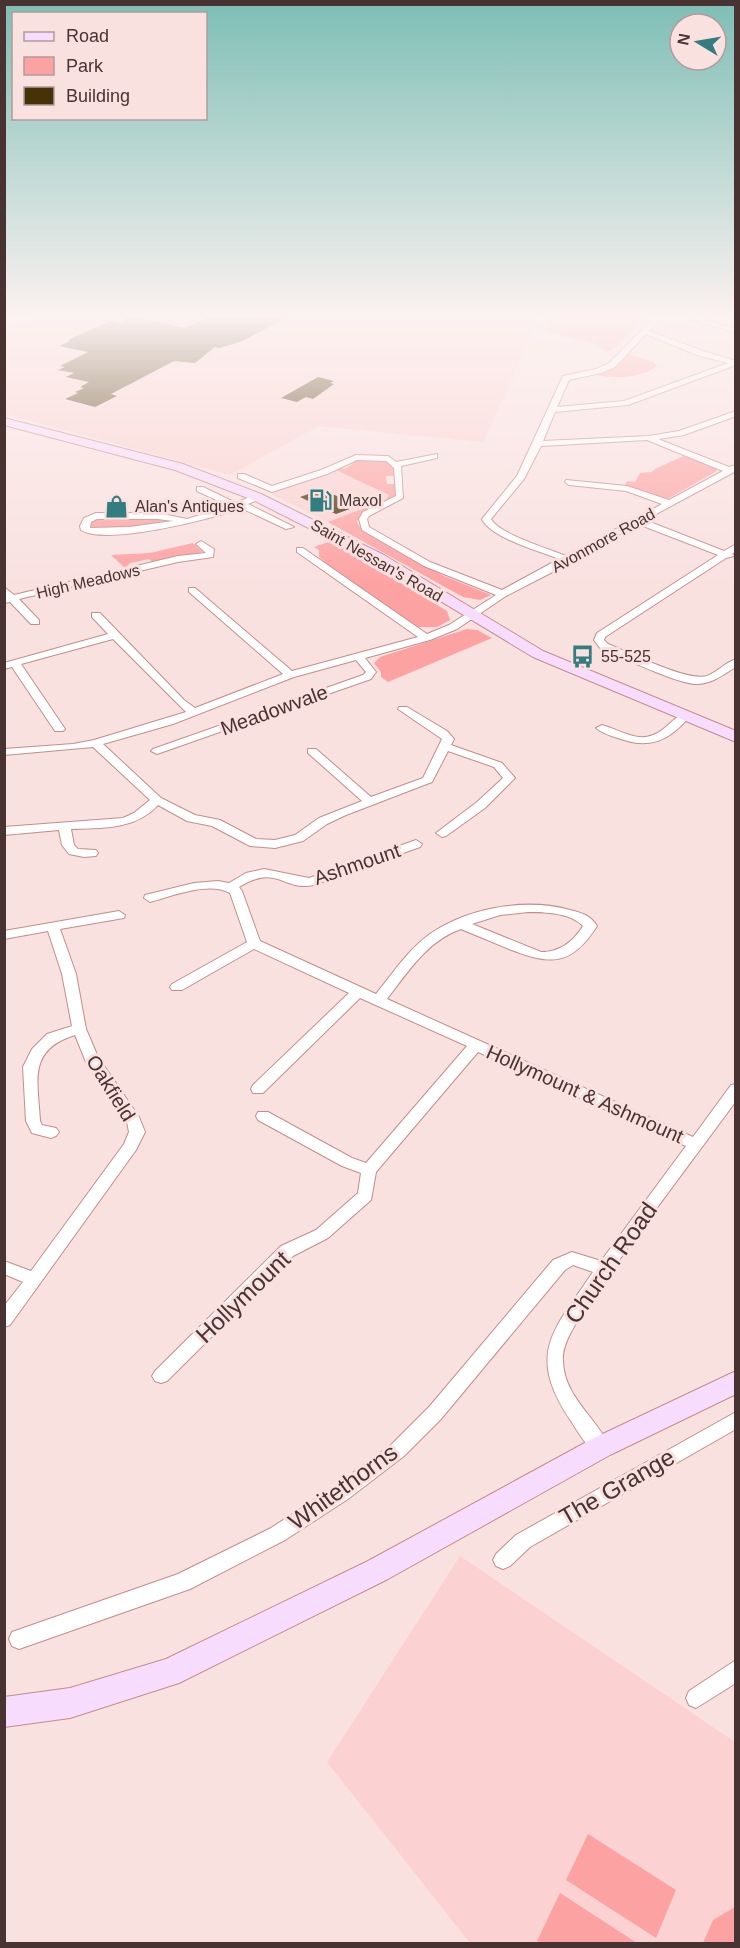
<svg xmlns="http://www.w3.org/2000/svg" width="740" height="1948" viewBox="0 0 740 1948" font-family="Arial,sans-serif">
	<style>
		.built { fill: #fbd2d1 }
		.green { fill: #fda2a3 }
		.building { fill: #473207 }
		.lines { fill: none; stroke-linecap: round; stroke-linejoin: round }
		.street-casing { stroke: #c38d8c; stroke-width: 2 }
		.secondary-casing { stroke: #c38d8c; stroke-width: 2 }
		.street { fill: #fff; fill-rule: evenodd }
		.secondary { fill: #f7dcfd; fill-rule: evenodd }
		.labels { text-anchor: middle; stroke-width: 6; stroke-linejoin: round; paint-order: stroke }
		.far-poi-label { font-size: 16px; fill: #493232; stroke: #f9e1e0; text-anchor: start }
		.far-street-label { font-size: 16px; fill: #493232; stroke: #f9e1e0 }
		.street-label { font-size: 20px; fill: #493232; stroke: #f9e1e0 }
		.near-street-label { font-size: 24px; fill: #493232; stroke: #f9e1e0 }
	</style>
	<rect width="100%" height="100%" fill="#f9e1e0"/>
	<path class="built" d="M52,314H542L483,442L319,426L230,475L5,414L4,328Z
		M337,470L389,495L386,500L328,522L271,494Z
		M460,1556L735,1742V1943H470L327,1762Z"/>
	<path class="green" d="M550,314H648L615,348L606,352L596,344L542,330Z
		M629,354L653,362L657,366C642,378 613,380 595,374L615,368Z
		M683,456L715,467L717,471L669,498H662L624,487L627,481L635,482L640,473L652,472L655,469Z
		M356,459L388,461L393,466L394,476H386L387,484H395L396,496L394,498C381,503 362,507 357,522L362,530L444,576L491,595L480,600L463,597L328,522L386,500L389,495L334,469L338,467L344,469L354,463L349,461Z
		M100,518H159L168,520L139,527L93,529L89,527L88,523Z
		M331,541L447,611L450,620L437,627H418L322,562L324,561L319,557V550L314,547Z
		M193,543L203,552L154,563L149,559L130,563L125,568L111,555L150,553Z
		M467,629L477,630L492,638L388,682L381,677V672L374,663L380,657Z
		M588,1834L676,1890L656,1938L566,1880Z
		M560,1893L637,1943H541L537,1941Z
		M735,1907V1943H703L713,1920Z"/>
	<path class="building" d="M216,314H294L240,342L219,348L215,347L195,363L174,361L111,394L117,396L95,407L65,399L78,393L75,392L84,388L80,387L89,382L66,377L74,373L58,370L65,367L60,366L88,352L59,346L70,341L68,340L111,321L118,323L132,316L185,328Z
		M318,377L334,381L330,383L334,384L313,399L306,397L297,402L281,398Z
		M322,489L358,506L336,514L300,497Z"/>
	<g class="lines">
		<defs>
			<path id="street" d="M658,314H664L649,331L703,351L736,361V365L628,405L555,412L543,441L649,436L679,431L736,411V416L684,435L658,439L729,467L736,465V471L645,520L724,551L736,544V551L732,554L734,556L726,558L605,637L604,640L608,644C628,652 688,682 707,676C717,672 725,663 736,659V667C724,674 712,684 697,684C677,684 622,657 600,648L594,640L597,633L718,555L638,524L573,559L572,562L506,596L457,629L430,640L365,658L376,672L371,679L157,754L151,751L153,749L363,675L366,672L356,660L294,677L173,724L103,744L161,798L195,815L220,820L256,839L275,840L295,835L319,818L362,801L308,753V749H316L371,797L423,778L442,739L398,709L399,707H407L447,731L454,739L451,745L502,763L515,778L485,808L446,836L442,837L436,833L477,802L503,778L494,767L448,751L432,782L346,815L327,824L303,841L275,848L250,846L212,826L187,821L158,805C135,830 102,828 71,829L74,845L78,849L96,850L98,853L96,856L84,857L69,854L62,845L59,830L4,835V827L123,818L134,813L150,800L93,747L4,755V749L73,744L94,740L186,712L113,639L21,664L65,729L63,731H55L12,667L4,669V663L108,634L92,617V613H100L184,700L195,708L283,674L189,592V588H195L292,671L418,637L297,552V548H303L427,634L449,625L496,595L424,566L362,530L359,519L363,512L396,496L394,468L386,461L357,460L327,474L272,492L238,478V474H244L272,486L321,470L356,455L388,456L396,462L437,454V458L401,466L403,498L369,516L367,519L369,527L430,562L502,590L559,559C539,551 491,538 482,519L517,476L563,376L596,369L609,363ZM646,334L697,355L728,363L624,401L557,407L569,380L601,373L615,367ZM647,440L723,471L669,500L627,486L566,480L565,482L569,485L626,491L662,504L566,556C549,549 499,534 491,519L524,479L541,446Z
				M676,314H685L736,329V333Z
				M197,487H203L236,503L254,495H260V499L248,504L294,527L286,529L241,508C213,519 105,546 81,530L80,526L84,518L96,513H158L187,519L229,506L197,491ZM97,519H158L173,521L129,527L90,528L91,522Z
				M201,541L214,549L213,557L178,562L19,599L39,620V624H31L10,602L4,603V587L14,595L178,556L206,553L196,544Z
				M685,713L690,716C669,741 650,750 618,738C611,736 602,733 596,728L602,725C623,731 641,746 662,730C669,725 676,716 685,713Z
				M416,840L422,844L420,847L314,885C283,892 278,863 239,887L242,891L260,941L376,994C394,972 411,945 436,930C473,907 528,898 570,910C582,913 590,915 597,926C571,967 550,965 509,949C493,942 477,936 461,929C427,941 408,972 387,999L693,1137L731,1085L736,1084V1101C696,1156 654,1210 615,1266C600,1288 582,1311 570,1334C566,1342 562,1352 563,1361C564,1397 596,1417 610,1447L607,1453L601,1455C588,1450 578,1432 571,1421C525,1353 554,1330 593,1272L573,1265L565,1270L441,1419L404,1456L348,1499L285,1540L190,1589L19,1649L12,1646L9,1639L12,1632L178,1574L271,1528L334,1487L392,1444L429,1407L553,1260L572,1252L601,1261L686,1146L478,1052L376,1172L371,1200L328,1238L293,1256L167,1381L161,1383L155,1381L152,1376L155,1371L281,1246L316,1230L358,1193L361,1173L342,1166L258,1120L256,1116L258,1112H268L352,1158L366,1163L467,1046L360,998L263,1093H253L251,1089L253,1085L349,993L254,949L182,990H172L170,987L172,984L247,942L230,893C208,881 173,896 150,902L144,898L145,895L194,883L218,881L229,883L246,873L264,869L309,878ZM528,912C546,912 571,913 583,926C573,942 560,952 541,952L472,924L500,915Z
				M119,911L125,915L124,918L60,929L76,974L86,1029L98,1057L139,1117L145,1132L136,1150L10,1325L4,1327V1306L23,1282L4,1274V1261L31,1271L124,1144L129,1132L127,1122L86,1062L75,1035C27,1050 38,1081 40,1121L42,1125L56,1128L59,1132L56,1136L51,1138L32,1133L26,1121L23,1067L32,1049L47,1034L72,1026L62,974L48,931L4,939V931Z
				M736,1412V1429L530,1547L510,1566L503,1569L496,1566L493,1560L496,1554L516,1535Z
				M736,1660V1683L696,1708L689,1705L686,1698L689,1691Z"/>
			<path id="secondary" d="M4,418L183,464L261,494L384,555L543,651L736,731V742L533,657L374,561L253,500L175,470L4,425Z
				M736,1371V1394L610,1455L388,1579L179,1683L70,1718L4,1727V1697L70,1688L166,1659L368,1561L592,1439Z"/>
		</defs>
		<use href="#street" class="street-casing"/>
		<use href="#secondary" class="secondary-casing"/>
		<use href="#street" class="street"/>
		<use href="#secondary" class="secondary"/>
	</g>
	<linearGradient id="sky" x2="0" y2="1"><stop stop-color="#7dbeb5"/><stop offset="0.54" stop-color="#fcf2f1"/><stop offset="1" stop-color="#fcf2f1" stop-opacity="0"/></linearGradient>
	<rect width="740" height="586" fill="url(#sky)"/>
	<defs>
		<symbol id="fuel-bare" viewBox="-9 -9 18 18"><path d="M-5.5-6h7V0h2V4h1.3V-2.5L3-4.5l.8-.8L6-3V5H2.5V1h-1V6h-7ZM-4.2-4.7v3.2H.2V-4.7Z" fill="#337c80" stroke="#f9e1e0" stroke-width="2.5" paint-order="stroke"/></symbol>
		<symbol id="shop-bare" viewBox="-9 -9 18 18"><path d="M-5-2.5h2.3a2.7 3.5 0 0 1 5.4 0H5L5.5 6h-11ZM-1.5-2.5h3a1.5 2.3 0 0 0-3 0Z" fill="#337c80" stroke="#f9e1e0" stroke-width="2.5" paint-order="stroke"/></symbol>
		<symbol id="bus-bare" viewBox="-9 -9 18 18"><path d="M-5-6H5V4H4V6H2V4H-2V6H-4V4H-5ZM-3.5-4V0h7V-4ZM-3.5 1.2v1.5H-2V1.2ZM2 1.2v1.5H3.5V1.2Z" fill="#337c80" stroke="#f9e1e0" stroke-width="2.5" paint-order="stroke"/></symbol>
	</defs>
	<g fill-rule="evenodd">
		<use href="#fuel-bare" x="304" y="484" width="33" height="33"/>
		<use href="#shop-bare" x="100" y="490" width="33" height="33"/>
		<use href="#bus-bare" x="566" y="640" width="33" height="33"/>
	</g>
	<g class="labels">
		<g class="far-poi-label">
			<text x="339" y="506">Maxol</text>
			<text x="135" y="512">Alan's Antiques</text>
			<text x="601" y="662">55-525</text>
		</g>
		<g class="far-street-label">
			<text transform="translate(603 540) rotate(-29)" y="6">Avonmore Road</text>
			<text transform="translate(377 560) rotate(30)" y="6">Saint Nessan's Road</text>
			<text transform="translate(88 581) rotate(-13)" y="6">High Meadows</text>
		</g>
		<g class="street-label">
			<text transform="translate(274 710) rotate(-20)" y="7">Meadowvale</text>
			<text transform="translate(357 864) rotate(-19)" y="7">Ashmount</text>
			<text transform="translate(111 1088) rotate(58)" y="7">Oakfield</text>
			<text transform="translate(585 1094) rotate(24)" y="7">Hollymount &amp; Ashmount</text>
		</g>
		<g class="near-street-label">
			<text transform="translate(611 1263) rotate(-55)" y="8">Church Road</text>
			<text transform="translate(243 1297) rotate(-44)" y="8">Hollymount</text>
			<text transform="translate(343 1487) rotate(-36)" y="8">Whitethorns</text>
			<text transform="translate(617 1487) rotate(-30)" y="8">The Grange</text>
		</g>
	</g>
	<rect width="740" height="1948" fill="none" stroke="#493232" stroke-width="12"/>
	<rect x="12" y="12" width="195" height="108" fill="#f9e1e0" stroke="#b39b9a" stroke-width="1.5"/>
	<rect x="24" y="32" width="30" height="9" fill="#f7dcfd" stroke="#b39b9a" stroke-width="1.5"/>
	<text x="66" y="42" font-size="18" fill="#493232">Road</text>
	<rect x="24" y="57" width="30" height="18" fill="#fda2a3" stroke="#b39b9a" stroke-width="1.5"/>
	<text x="66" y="72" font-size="18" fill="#493232">Park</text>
	<rect x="24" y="87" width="30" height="18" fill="#473207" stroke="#b39b9a" stroke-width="1.5"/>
	<text x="66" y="102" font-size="18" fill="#493232">Building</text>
	<g transform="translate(698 42) rotate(281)"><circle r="28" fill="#f9e1e0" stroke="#b39b9a" stroke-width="1.5"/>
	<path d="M0-4.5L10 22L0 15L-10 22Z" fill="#337c80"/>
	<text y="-9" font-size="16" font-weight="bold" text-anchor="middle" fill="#493232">N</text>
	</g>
</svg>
